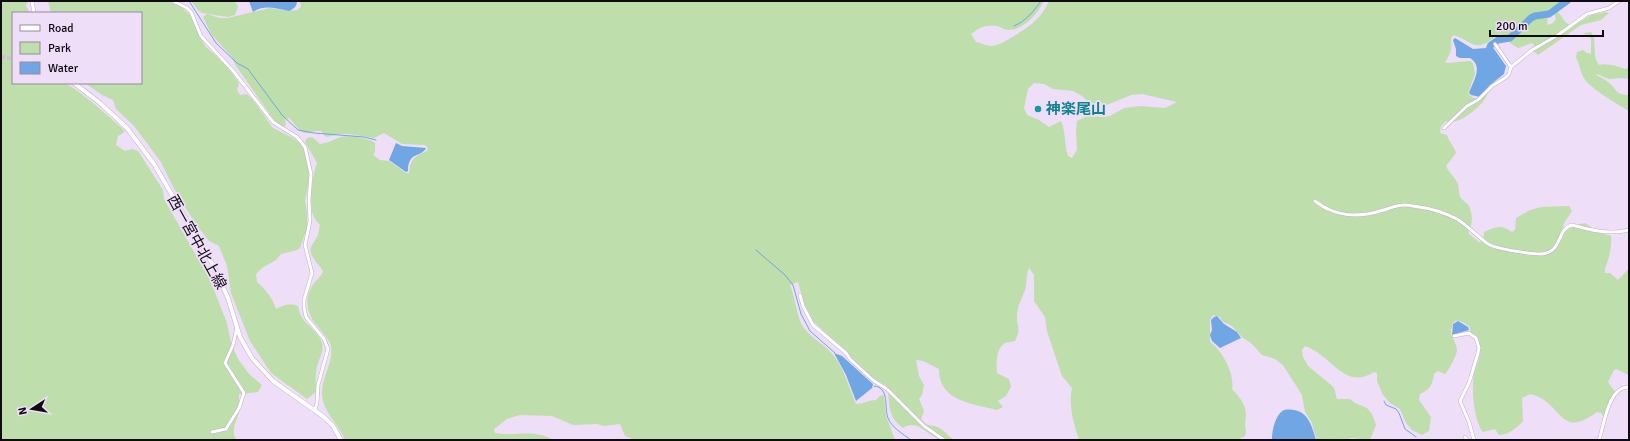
<svg xmlns="http://www.w3.org/2000/svg" width="1630" height="441" viewBox="0 0 1630 441" font-family="Signika,'Noto Sans JP',sans-serif">
	<style>
		.green { fill: #bedeac; fill-rule: evenodd }
		.water { fill: #70a6e4 }
		.lines { fill: none; stroke-linecap: round; stroke-linejoin: round }
		.stream { stroke: #70a6e4; stroke-width: 1 }
		.river { stroke: #70a6e4; stroke-width: 7 }
		.secondary-tunnel { stroke: #cdbed6; stroke-width: 4; stroke-dasharray: 4 2; stroke-linecap: butt }
		.minor-casing { stroke: #c0b0c9; stroke-width: 4 }
		.secondary-casing { stroke: #c0b0c9; stroke-width: 5 }
		.minor { stroke: #fff; stroke-width: 3 }
		.secondary { stroke: #fff; stroke-width: 4 }
		.culture-dot { fill: #0f9aa8; stroke: #eedef8; stroke-width: 1.5 }
		.labels { text-anchor: middle; stroke-width: 3.5; stroke-linejoin: round; paint-order: stroke }
		.culture-label { font-size: 15px; font-weight: bold; fill: #0d838f; stroke: #eedef8; text-anchor: start }
		.street-label { font-size: 15px; fill: #100b13; stroke: #eedef8 }
	</style>
	<rect width="100%" height="100%" fill="#eedef8"/>
	<path class="green" d="M1,1H28L26,6L30,13H13V83H65C87,96 106,114 125,131L122,134L118,136L116,145L125,151L132,149L138,151L163,190L164,199L210,280L227,323L231,343L238,359L249,374L262,385L258,392L239,394C239,400 239,405 239,411C238,420 229,431 237,440H1Z
		M48,1H168L181,7L190,15L201,39L206,47L226,65L239,83L237,90L240,95L247,94L253,100L273,128L295,139L301,144L306,155L309,170L308,187L305,200L307,213V228L300,248L297,250L281,254L276,260L262,268L256,274L257,282C266,290 272,297 276,309C283,305 290,303 298,306C300,324 318,329 322,343C324,352 319,358 317,367C315,375 316,384 316,392L307,399L271,373L250,341L231,293L227,266L219,246L209,241L195,223L173,187L161,162L134,126L116,109L113,100L102,95L85,83H141V13H51Z
		M191,1C205,1 220,3 234,1L238,6L235,15L228,17L202,13L197,9Z
		M300,1H1044C1037,14 1025,29 1009,30C1005,30 1001,27 997,26C987,24 979,27 971,34L976,42C981,43 987,46 991,46C997,46 1004,42 1009,39C1026,29 1041,20 1049,1H1564L1549,9L1547,22L1548,25L1553,23L1556,19L1554,14L1556,11C1564,16 1561,22 1573,26L1591,15L1606,12L1609,13L1601,20L1581,25L1538,55L1533,51L1534,45L1532,43L1518,48L1507,41L1500,34C1493,36 1491,42 1484,44C1473,49 1465,38 1454,35L1451,38C1452,48 1451,54 1445,62L1447,63L1470,61L1473,63L1475,74L1468,93C1474,102 1482,98 1488,92C1487,102 1463,122 1452,122C1450,122 1448,122 1446,121L1441,126L1440,133L1447,135C1449,142 1454,146 1456,153L1446,166C1449,173 1455,177 1458,184C1459,188 1459,193 1460,197C1462,200 1467,203 1469,206C1472,214 1474,224 1468,230L1469,234L1479,242H1483L1484,232C1496,227 1501,224 1512,232L1515,230L1516,218L1530,210L1542,207L1569,206L1572,211L1564,223L1562,231H1566L1579,224L1585,223L1600,233L1611,236C1612,244 1610,252 1608,260C1607,265 1604,268 1605,273H1610L1618,280L1629,268V375L1616,369L1614,370L1608,382L1617,395L1611,404L1607,414L1603,416L1601,413L1597,412C1558,441 1563,401 1530,394L1522,398L1523,421C1518,427 1508,435 1499,435L1495,429L1483,432C1474,421 1471,388 1474,374C1476,365 1481,357 1480,347C1479,339 1474,338 1471,332C1470,330 1470,328 1469,326C1463,322 1453,316 1452,327C1451,330 1450,333 1452,336C1454,341 1457,345 1457,351C1456,356 1449,370 1445,374L1438,371L1434,374C1432,385 1431,389 1420,394L1419,400L1431,417L1429,431L1422,435L1412,430L1406,423L1400,409L1390,403L1383,395L1377,381V373L1374,372C1344,391 1332,355 1305,346L1302,350L1303,357L1308,366L1330,384L1334,388L1337,399H1350L1355,403L1367,408L1372,414L1376,425L1370,440L1352,438L1344,440H1317L1311,421L1305,412L1302,395L1283,365L1275,359L1262,355L1252,344L1242,337L1232,326L1222,321L1220,317L1213,315L1210,320V342C1222,350 1235,374 1232,389C1243,401 1248,407 1245,424C1245,428 1247,430 1245,436L1237,440H1079C1074,424 1068,405 1072,388L1062,376L1047,331L1045,317L1034,301V275L1029,268C1026,275 1027,283 1025,290C1022,298 1018,305 1017,314C1016,327 1022,327 1015,341C1012,342 1008,342 1005,343C996,348 996,364 997,373L1009,379L1011,387L1006,396L998,401L1003,407L997,410C973,404 938,401 939,369L923,361L916,360L919,376L924,385L922,395L919,399L924,411L921,419C928,429 933,423 941,429C946,432 949,437 954,440C949,440 942,441 938,439C925,433 917,419 903,428C886,415 891,405 887,386L873,378L813,321L804,303L798,282L790,285C795,297 796,310 800,321C807,337 824,343 834,356C845,371 849,388 856,404C863,404 869,400 876,400L881,395L884,396L886,416L895,440H635L625,436L620,424L604,426L597,424L573,425L552,416L520,415L507,419L494,429L495,433C518,437 531,428 554,440H345C339,424 323,413 322,394C321,378 334,362 331,346C329,339 323,334 319,328C308,316 303,301 312,286C314,282 320,278 323,272C321,266 317,264 314,259C306,248 314,244 318,235C319,232 319,228 320,225C316,221 313,217 312,211C310,196 312,177 317,163L305,142L307,138L312,137L320,144C328,143 331,141 338,138C346,134 368,138 375,143V152L373,155L380,160L389,161L406,173H409C411,159 413,157 427,151L428,148L425,145L402,144L384,133L374,138L349,134H340L326,137L321,131C316,131 314,131 309,133C299,135 295,123 289,118L285,119L286,124L284,127L276,123L236,66L231,56L211,34L203,17L207,14L220,18H228L270,8L289,11L297,10L301,7ZM1034,83L1044,84L1053,89L1073,91L1082,96L1091,104L1102,107L1131,95L1142,94L1177,102L1165,108L1141,106L1124,108L1110,116L1101,117L1087,116L1077,121L1076,132L1077,150L1072,158L1068,156C1064,144 1066,132 1061,121L1049,127L1039,120L1027,115L1024,108L1028,89Z
		M1591,32C1598,41 1591,55 1599,65C1608,63 1616,66 1625,69L1629,67V79L1622,78L1609,79L1597,74L1596,75C1600,77 1604,79 1608,82C1617,89 1615,95 1629,95V111C1619,105 1589,88 1584,78C1580,72 1580,65 1576,58L1577,52L1583,50L1587,53L1591,54V39L1588,35L1583,34L1584,33Z"/>
	<path class="water" d="M249,1H297C297,6 294,9 289,11C276,9 265,4 253,12Z
		M1455,38L1473,49L1486,48L1487,45L1492,42V46L1506,66L1504,74L1490,85L1480,97L1471,95L1469,93C1473,81 1484,67 1470,58H1460L1456,56V49L1453,40Z
		M396,143L402,146L426,148C421,158 408,151 408,171L406,172L389,160Z
		M1217,316L1224,324L1237,332L1241,338L1220,348L1212,341L1210,335L1212,330L1211,320L1214,317Z
		M1458,321L1468,327L1469,330L1452,335L1453,324Z
		M834,353L842,356L873,384L872,388L856,401L846,375Z
		M1284,410C1306,407 1311,422 1316,440H1272C1272,431 1275,415 1284,410Z"/>
	<g class="lines">
		<path class="stream" d="M189,1L216,43L237,63L248,69L282,115L298,130L314,133L364,137L376,140
			M1014,26C1026,21 1034,11 1041,1
			M756,250L785,275L793,285L801,314L810,331L835,353
			M874,386C890,387 884,408 888,418C891,427 903,434 911,440
			M1384,401L1386,405L1396,409L1399,413L1405,429L1416,437"/>
		<path class="river" d="M1491,45L1498,40L1510,38L1531,18L1535,16L1549,14L1567,1"/>
		<path class="secondary-tunnel" d="M1,57L13,58"/>
		<defs>
			<path id="minor" d="M32,1L34,13
				M173,1L187,8L191,12L201,36L234,72L273,122L297,137L305,147L311,174L309,200L310,221L305,245L312,273L304,300V307L306,317L324,339L328,349L318,385L317,403L315,409
				M1495,44L1511,67
				M1444,128L1467,106L1478,100L1492,86L1505,78L1509,74L1511,67L1532,50L1558,35L1587,14L1609,8L1619,1
				M1315,201C1319,204 1323,207 1328,209C1346,218 1365,216 1384,210C1393,207 1403,203 1413,206C1428,208 1444,212 1457,219C1468,226 1477,236 1488,244C1496,249 1530,254 1541,254C1563,253 1556,229 1572,225C1590,230 1610,235 1629,230
				M800,295L803,306L813,325L846,353L850,359L874,381L887,389L924,426L944,440
				M1454,336L1469,333L1476,338L1479,348L1478,353L1469,383L1460,401L1469,422L1474,440
				M212,432L226,429L239,408L244,393L225,363L233,345L237,327
				M1465,437L1467,440
				M1599,440C1604,426 1608,386 1629,387"/>
			<path id="secondary" d="M74,83L100,103L127,128L154,164L213,265L228,298L240,337L252,358L273,381L324,417L333,426L341,440"/>
		</defs>
		<use href="#minor" class="minor-casing"/>
		<use href="#secondary" class="secondary-casing"/>
		<use href="#minor" class="minor"/>
		<use href="#secondary" class="secondary"/>
	</g>
	<circle class="culture-dot" cx="1038" cy="109" r="4"/>
	<g class="labels">
		<g class="culture-label">
			<text x="1046" y="114">神楽尾山</text>
		</g>
		<g class="street-label">
			<text transform="translate(197 242) rotate(61)" y="5">西一宮中北上線</text>
		</g>
	</g>
	<rect width="1630" height="441" fill="none" stroke="#100b13" stroke-width="4"/>
	<rect x="12" y="12" width="130" height="72" fill="#eedef8" stroke="#958a9c"/>
	<rect x="20" y="25" width="20" height="6" fill="#ffffff" stroke="#958a9c"/>
	<text x="48" y="32" font-size="12" fill="#100b13">Road</text>
	<rect x="20" y="42" width="20" height="12" fill="#bedeac" stroke="#958a9c"/>
	<text x="48" y="52" font-size="12" fill="#100b13">Park</text>
	<rect x="20" y="62" width="20" height="12" fill="#70a6e4" stroke="#958a9c"/>
	<text x="48" y="72" font-size="12" fill="#100b13">Water</text>
	<g transform="translate(32 409) rotate(258)" stroke="#eedef8" stroke-width="3" paint-order="stroke">
	<path d="M0-3L7 15L0 10L-7 15Z" fill="#100b13"/>
	<text y="-6" font-size="11" font-weight="bold" text-anchor="middle" fill="#100b13">N</text>
	</g>
	<path d="M1490 30v6h113v-6" fill="none" stroke="#100b13" stroke-width="2"/>
	<text x="1496" y="30" font-size="12" fill="#100b13" stroke="#eedef8" stroke-width="3" paint-order="stroke">200 m</text>
</svg>
